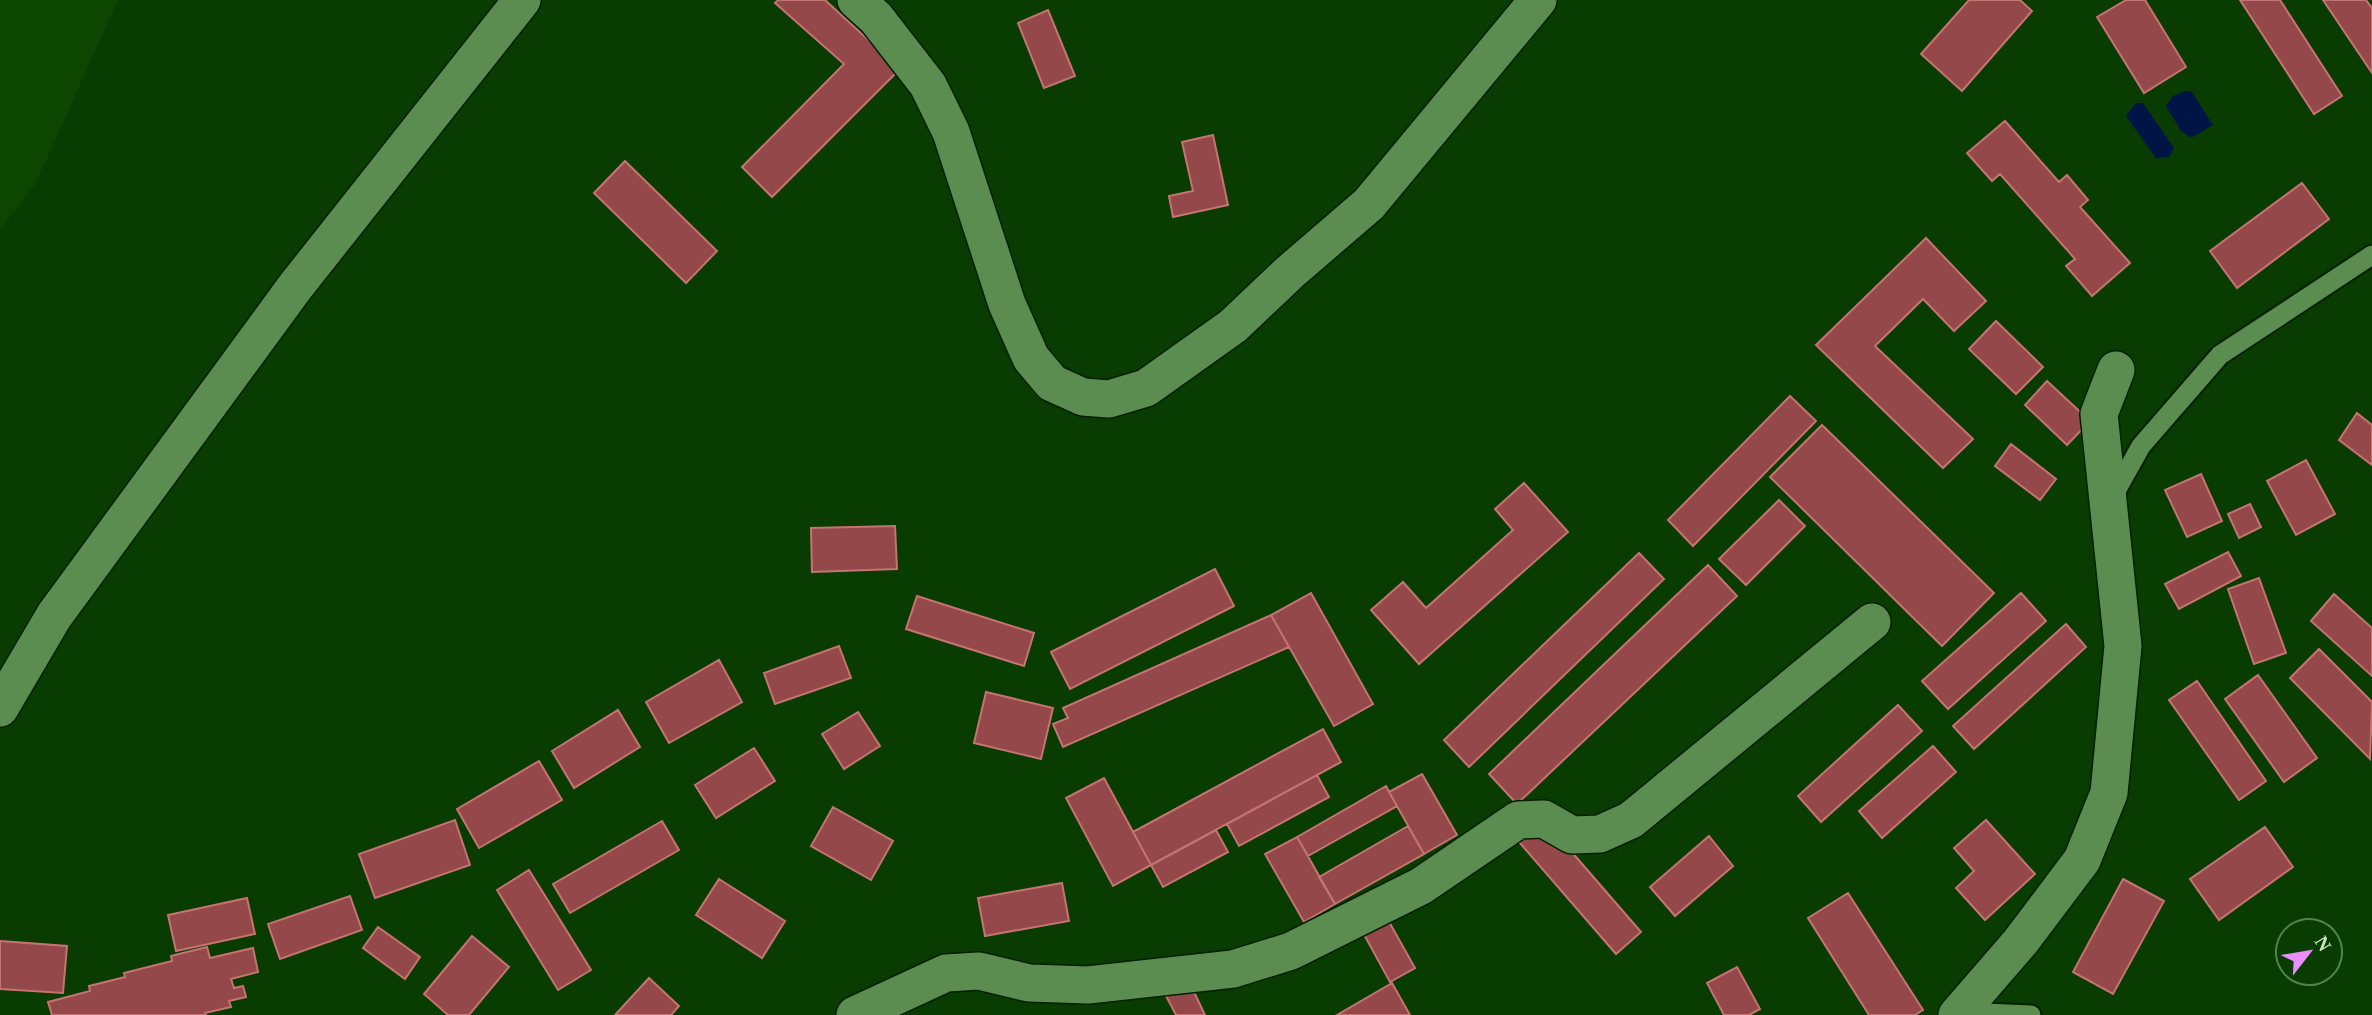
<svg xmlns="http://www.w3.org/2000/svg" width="2372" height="1015" viewBox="0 0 2372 1015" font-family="'Times New Roman',serif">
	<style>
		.built { fill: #0c4600 }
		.water { fill: #001446 }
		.building { fill: #954849; stroke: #c57373; stroke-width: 2 }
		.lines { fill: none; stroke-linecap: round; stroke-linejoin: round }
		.service-casing { stroke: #051f02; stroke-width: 23 }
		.minor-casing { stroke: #051f02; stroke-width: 40 }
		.service { stroke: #5b8d51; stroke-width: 19 }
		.minor { stroke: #5b8d51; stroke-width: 37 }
	</style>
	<rect width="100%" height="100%" fill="#083c00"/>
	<path class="built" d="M0,0H118L36,183L0,229Z"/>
	<path class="water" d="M2185,91L2192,92L2213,125L2191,138L2181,131L2166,106L2173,96Z
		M2136,103H2143L2174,148L2169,157L2156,158L2126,116Z"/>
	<path class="building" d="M778,0H825L900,69L772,197L742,167L844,64L775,3Z
		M1969,0H2020L2032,11L1962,91L1921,54Z
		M2126,0H2145L2186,67L2144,93L2097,17Z
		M2240,0H2280L2342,96L2314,114Z
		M2323,0H2366L2372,8V73Z
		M1048,10L1075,76L1044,88L1018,23Z
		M2005,121L2059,182L2067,175L2088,200L2080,207L2130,263L2092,296L2066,266L2075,259L2000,174L1992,181L1967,153Z
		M1213,135L1228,205L1173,217L1169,196L1193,191L1182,142Z
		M625,161L717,251L686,283L594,193Z
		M2302,183L2329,219L2237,288L2210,251Z
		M1926,238L1986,301L1954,331L1923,299L1875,346L1973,439L1943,468L1816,345Z
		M1996,321L2043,367L2016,394L1969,349Z
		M2047,381L2090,421L2067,445L2025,405Z
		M1790,396L1816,421L1693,546L1668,520Z
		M2357,413L2372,425V465L2339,440Z
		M1822,425L1994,593L1942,646L1770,477Z
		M2011,444L2056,479L2040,500L1995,466Z
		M2306,460L2335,514L2296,535L2267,481Z
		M2201,474L2222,521L2187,537L2165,490Z
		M1524,483L1568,532L1419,664L1371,610L1403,582L1426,608L1513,530L1495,509Z
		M1779,500L1805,526L1746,585L1719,559Z
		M2250,504L2261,527L2239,538L2228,514Z
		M895,526L897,569L812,572L811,528Z
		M2228,552L2241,576L2179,609L2165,584Z
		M1639,553L1664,579L1469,767L1444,740Z
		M1708,565L1737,596L1517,804L1489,774Z
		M1215,569L1234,606L1070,689L1051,652Z
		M2259,578L2286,653L2254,664L2228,589Z
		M1311,593L1373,704L1334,726L1271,615Z
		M2021,593L2046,621L1948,709L1922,681Z
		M2334,594L2372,628V676L2311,621Z
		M917,596L1034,633L1024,666L906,629Z
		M1271,615L1289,647L1063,747L1053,724L1068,718L1063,708Z
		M2066,624L2086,647L1974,749L1953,726Z
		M839,646L851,678L775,704L764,673Z
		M2319,649L2372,702L2370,759L2290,678Z
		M719,660L742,702L669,743L646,702Z
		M2258,675L2317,758L2284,782L2225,699Z
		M2197,681L2266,781L2239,800L2169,700Z
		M986,692L1053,708L1041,759L974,743Z
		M1898,705L1922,731L1821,822L1798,796Z
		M618,710L640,747L574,788L552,751Z
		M858,712L880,746L844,769L822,734Z
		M1323,729L1341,762L1151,865L1133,832Z
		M1933,746L1956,772L1882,838L1859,811Z
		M754,748L775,781L716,818L695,785Z
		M539,761L562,800L479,848L457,809Z
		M1422,774L1457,835L1424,854L1389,792Z
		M1317,775L1329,797L1239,846L1227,824Z
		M1104,778L1151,865L1113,886L1066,798Z
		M1386,786L1397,806L1308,856L1297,837Z
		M833,807L893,841L871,880L811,846Z
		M455,820L470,865L375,898L359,854Z
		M1544,820L1641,932L1616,954L1519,842Z
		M1986,820L2035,874L1985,920L1956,888L1974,871L1954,848Z
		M662,821L679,850L570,913L553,884Z
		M1408,826L1424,854L1335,904L1319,877Z
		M2265,827L2293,867L2219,920L2190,879Z
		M1216,830L1228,852L1163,887L1151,865Z
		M1709,836L1733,866L1675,916L1650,887Z
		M1297,837L1335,904L1304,922L1265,854Z
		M529,870L591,970L558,990L497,890Z
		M719,879L785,921L762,958L696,915Z
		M2123,879L2164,901L2113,994L2073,972Z
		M1062,883L1069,921L985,936L978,898Z
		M1848,893L1923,1010L1915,1015H1869L1808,918Z
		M350,896L362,930L280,959L268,924Z
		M247,898L255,934L176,951L168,915Z
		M1387,918L1415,968L1390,982L1362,931Z
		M378,927L420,957L405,979L363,948Z
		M472,936L509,967L469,1015H448L424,994Z
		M0,941L67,946L63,993L0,989Z
		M207,947L210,958L253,948L258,972L231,979L234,988L243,986L246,997L229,1001L231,1007L205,1013L206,1015H52L48,1002L90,991L89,986L125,977L124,973L172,961L171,956Z
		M1737,967L1760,1009L1749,1015H1724L1707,983Z
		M649,978L679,1006L671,1015H615Z
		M1392,983L1410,1015H1337Z
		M1194,992L1205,1015H1176L1165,994Z"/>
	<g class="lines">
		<defs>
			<path id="service" d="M2112,498L2141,446L2220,355L2372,255
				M1960,1012L2031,1015"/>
			<path id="minor" d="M856,0L876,18L928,85L951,132L1007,304L1031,358L1052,383L1083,397L1109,399L1146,388L1233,326L1290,272L1369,204L1538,0
				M0,708L54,616L295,287L522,0
				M855,1015L946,973L979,971L1029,983L1088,985L1233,969L1291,951L1421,886L1518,820L1544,819L1572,835L1600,834L1631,820L1872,622
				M1957,1015L2021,941L2082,860L2109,793L2123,646L2099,414L2116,370"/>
		</defs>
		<use href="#service" class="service-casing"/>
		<use href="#minor" class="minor-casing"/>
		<use href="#service" class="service"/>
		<use href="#minor" class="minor"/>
	</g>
	<g transform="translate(2309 952) rotate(59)"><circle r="33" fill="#083c00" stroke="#56804f" stroke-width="2"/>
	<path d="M0-5L12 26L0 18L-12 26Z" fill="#ea8dfd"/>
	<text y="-10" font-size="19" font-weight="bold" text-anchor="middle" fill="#cbe6c6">N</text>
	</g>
</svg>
